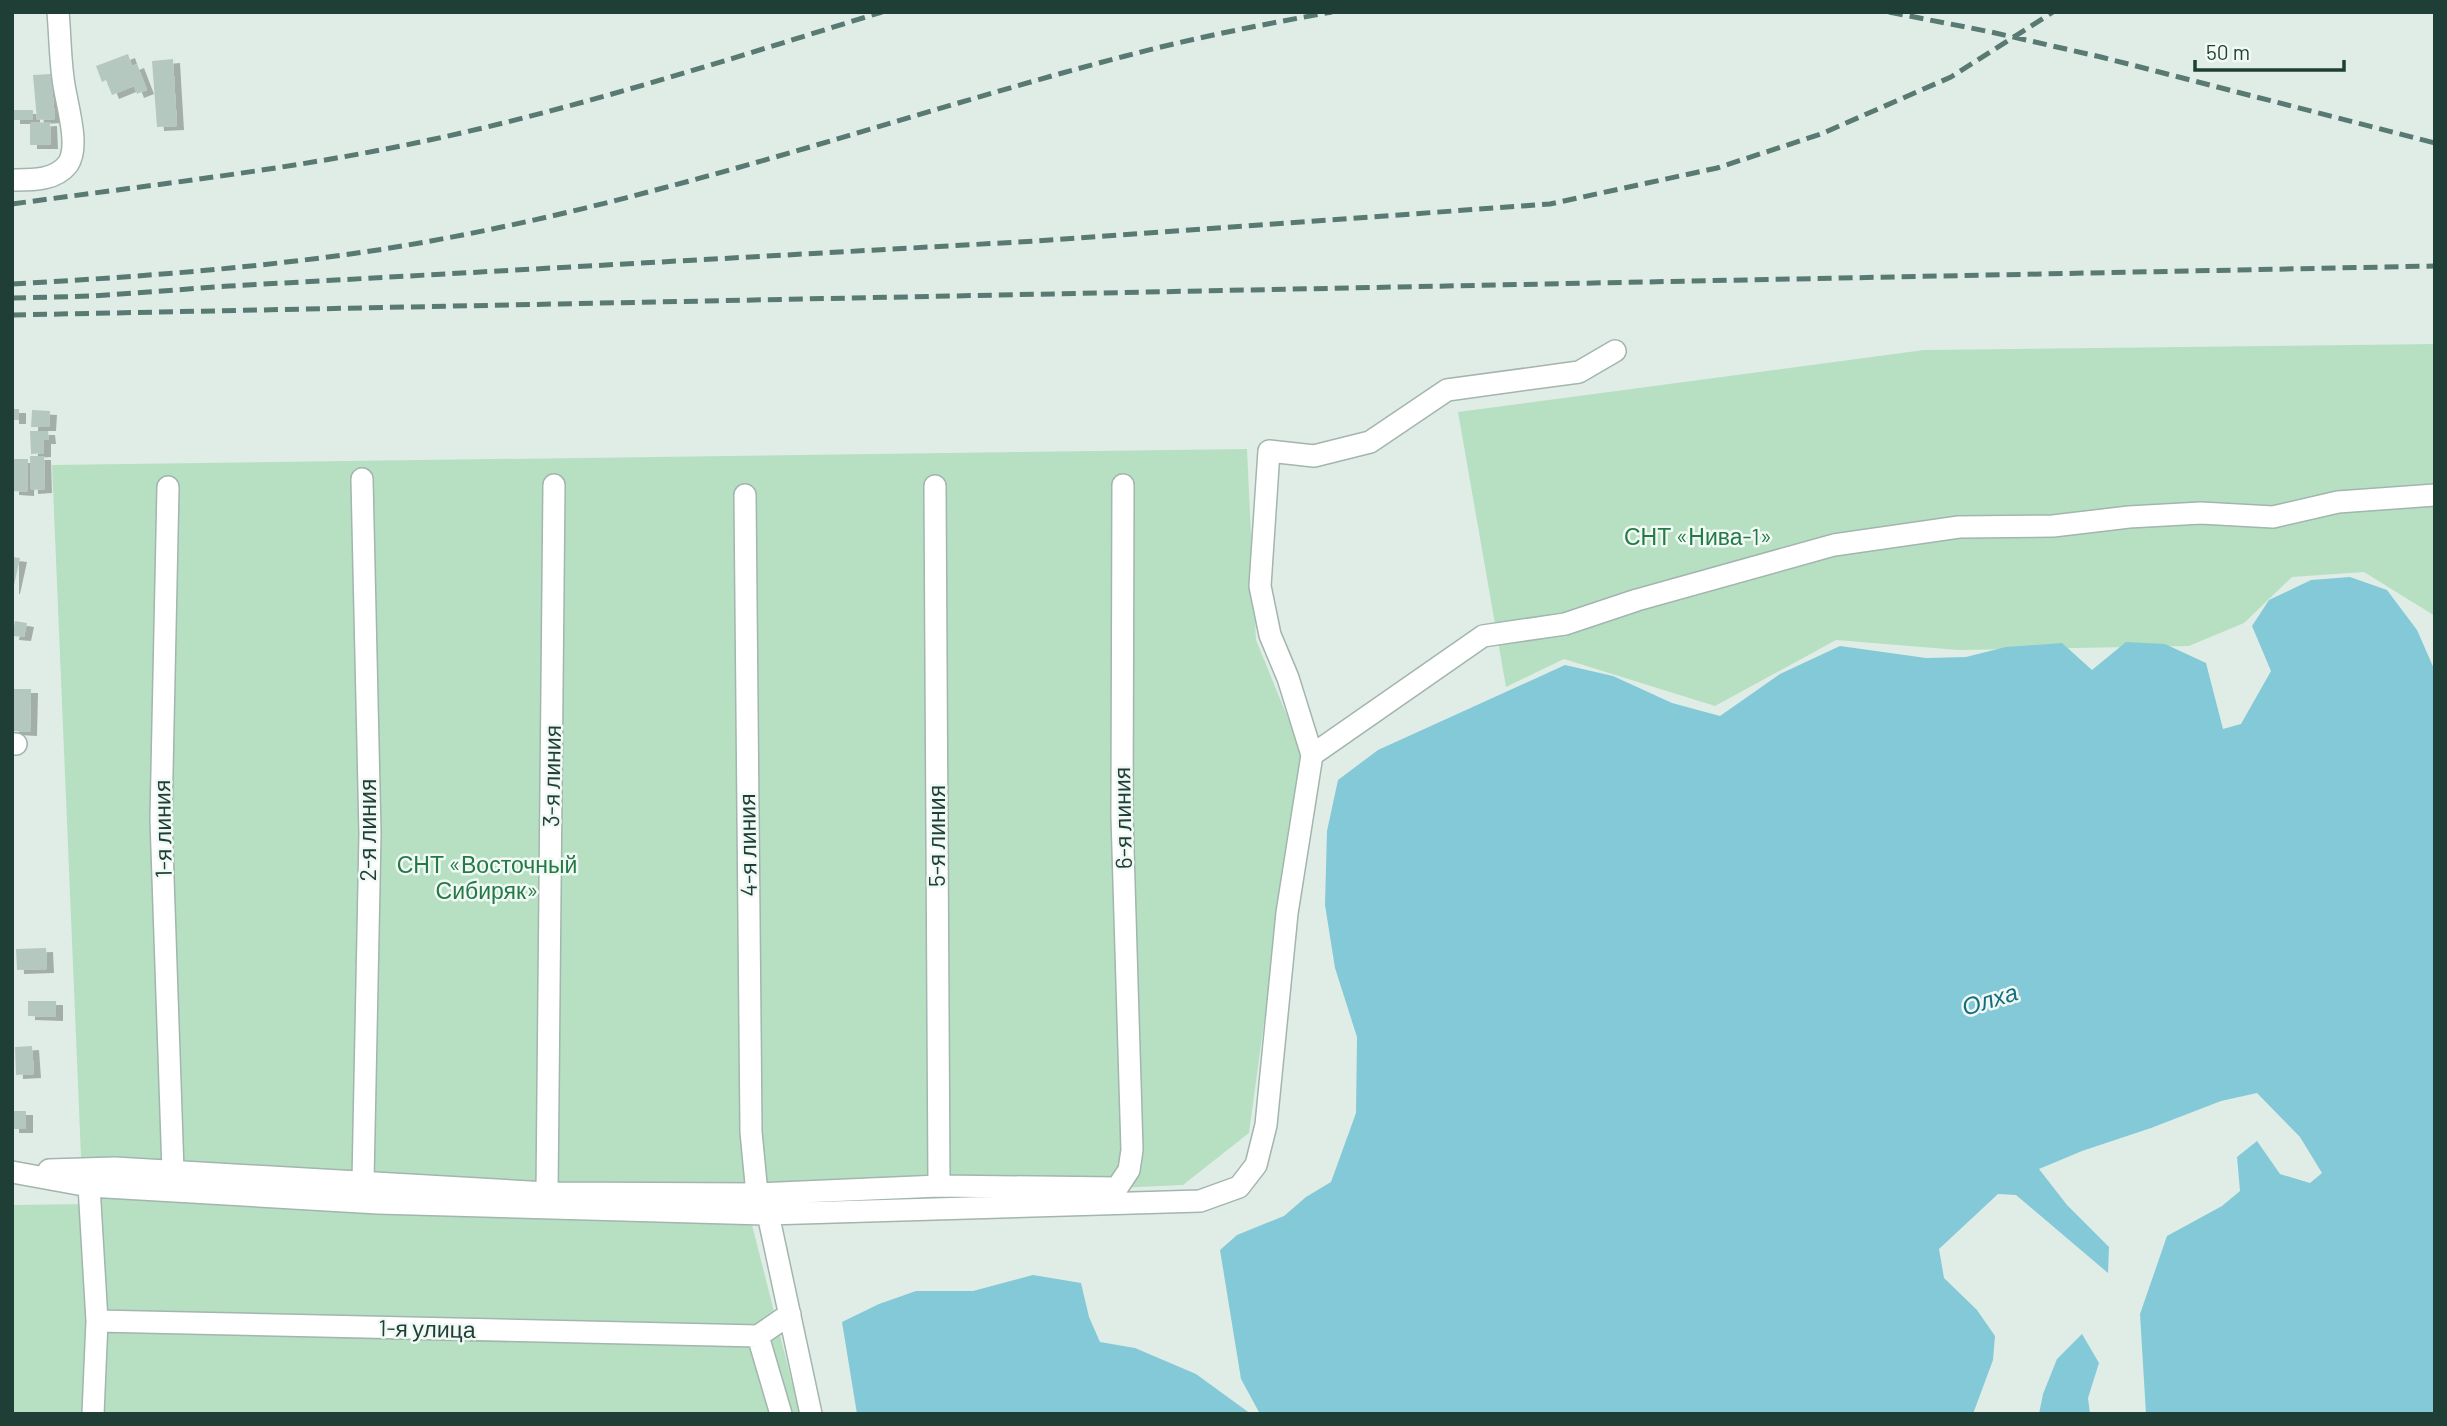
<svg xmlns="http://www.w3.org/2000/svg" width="2447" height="1426" viewBox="0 0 2447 1426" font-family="Barlow,sans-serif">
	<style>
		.green { fill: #b7e0c2 }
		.water { fill: #83c9d7 }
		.building { fill: #b5c8c0; filter: url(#shadow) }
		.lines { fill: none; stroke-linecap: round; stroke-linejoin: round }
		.minor-casing { stroke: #a2b5ae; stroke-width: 24 }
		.minor { stroke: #fff; stroke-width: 21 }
		.rail { stroke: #597a72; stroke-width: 5; stroke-dasharray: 14 7; stroke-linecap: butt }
		.labels { text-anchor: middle; stroke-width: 5; stroke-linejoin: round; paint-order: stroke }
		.park-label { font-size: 23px; fill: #257947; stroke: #f1f9f5 }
		.street-label { font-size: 23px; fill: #1f3f36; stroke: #f1f9f5 }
		.water-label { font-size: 24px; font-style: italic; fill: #146d80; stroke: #f1f9f5 }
	</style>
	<defs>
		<filter id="shadow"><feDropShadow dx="7" dy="4" stdDeviation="0" flood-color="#0004"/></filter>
	</defs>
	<rect width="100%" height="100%" fill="#e0ede7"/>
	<path class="green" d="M2435,344V616L2364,572L2292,577L2244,623L2189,646L1958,650L1836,640L1715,706L1564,659L1506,687L1458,412L1924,350Z
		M1247,449L1256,640L1301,750L1249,1133L1183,1185L747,1205L800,1414H12V1205L83,1204L52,465Z"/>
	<path class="water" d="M2350,577L2387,590L2417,630L2435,671V1414H2146L2140,1314L2167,1236L2222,1206L2240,1191L2237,1157L2257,1141L2280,1174L2310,1183L2322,1173L2300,1137L2257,1093L2221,1101L2151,1128L2082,1151L2039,1169L2067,1205L2109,1247L2108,1273L2016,1195L1998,1194L1939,1249L1944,1278L1977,1310L1995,1336L1993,1360L1973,1414H1260L1241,1379L1220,1250L1237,1235L1284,1216L1306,1197L1331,1182L1356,1113L1357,1037L1335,968L1325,905L1327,831L1338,780L1378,750L1565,665L1613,676L1672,703L1720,716L1780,674L1840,646L1926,658L1966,657L2006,647L2062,643L2092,670L2126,642L2165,644L2206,663L2223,729L2241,724L2271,671L2252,626L2269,600L2311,580Z
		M1033,1275L1081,1283L1089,1317L1100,1342L1135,1348L1196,1374L1251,1414H857L842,1322L879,1304L916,1291H973Z
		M2082,1334L2099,1363L2088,1398L2090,1414H2039L2043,1394L2057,1359Z"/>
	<path class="building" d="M128,54L132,66L137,64L147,90L137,94L134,86L112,95L106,80L102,82L96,66Z
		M173,59L177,126L157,127L152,61Z
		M51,74L55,119L37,120L33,75Z
		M13,110H33V120H13Z
		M50,122L51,145H30V123Z
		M12,409H19V420H12Z
		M32,410L50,411L49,427H31Z
		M30,431H48L49,440H44V453L31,454Z
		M30,456H44L45,489L31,490Z
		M12,459H28L27,492L12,491Z
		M12,557L20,558L13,590H12Z
		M15,621L27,623L24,637L12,636Z
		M12,689H31L30,732L12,731Z
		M46,948L47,969L17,970L16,949Z
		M28,1001H56V1017L28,1016Z
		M32,1046L34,1074L16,1075L15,1047Z
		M12,1111H26V1129H12Z"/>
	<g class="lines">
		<defs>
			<path id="minor" d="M12,180C31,180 55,181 68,164C81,145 65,100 63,78C60,56 60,34 58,12
				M362,479L370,834L363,1181
				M935,486L939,1186
				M168,487L161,819L173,1171
				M745,495L751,1132L757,1194
				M12,744H16
				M1312,755L1483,636L1565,624L1637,600L1834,545L1959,527L2053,526L2129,517L2201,513L2273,517L2338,502L2435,495
				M49,1170L115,1168L547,1193L757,1194L939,1186L1117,1188L1129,1170L1132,1150L1122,816L1123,485
				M12,1172L89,1186L378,1203L768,1214L1200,1201L1239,1187L1256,1165L1266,1125L1287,913L1312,755L1288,678L1270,635L1260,586L1269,451L1314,456L1370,442L1447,390L1579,372L1615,351
				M89,1186L97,1321L93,1414
				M547,1193L554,485
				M768,1214L811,1414
				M97,1321L758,1336
				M781,1414L758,1336L790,1314"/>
		</defs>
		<use href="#minor" class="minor-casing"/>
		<use href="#minor" class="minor"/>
		<path class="rail" d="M1889,12L1991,32L2101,57L2435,143
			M12,204C150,185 289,170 425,141C580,108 730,59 882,12
			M12,284C136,277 261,268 384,249C477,234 571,213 663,188C820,147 975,95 1133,54C1198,37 1265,24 1332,12
			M12,298L94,296L229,286L1037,241L1550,204L1717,168L1821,134L1951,77L2053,12
			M12,315L2435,266"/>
	</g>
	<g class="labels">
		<g class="park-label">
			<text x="1698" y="545">СНТ «Нива-1»</text>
			<text x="487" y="873">СНТ «Восточный<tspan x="487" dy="26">Сибиряк»</tspan></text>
		</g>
		<g class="street-label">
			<text transform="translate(552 776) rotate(-89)" y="8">3-я линия</text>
			<text transform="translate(1123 818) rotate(-91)" y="8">6-я линия</text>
			<text transform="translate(163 829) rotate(-91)" y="8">1-я линия</text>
			<text transform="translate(368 830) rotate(-90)" y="8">2-я линия</text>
			<text transform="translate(937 836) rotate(-90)" y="8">5-я линия</text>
			<text transform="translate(748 845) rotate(-91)" y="8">4-я линия</text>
			<text transform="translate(427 1329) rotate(1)" y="8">1-я улица</text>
		</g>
		<g class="water-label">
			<text transform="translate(1990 1000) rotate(-17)" y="8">Олха</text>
		</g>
	</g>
	<rect width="2447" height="1426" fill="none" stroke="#1f3f36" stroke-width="28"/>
	<path d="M2195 60v10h149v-10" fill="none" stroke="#1f3f36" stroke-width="3.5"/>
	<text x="2206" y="60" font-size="21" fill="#1f3f36" stroke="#f1f9f5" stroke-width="5" paint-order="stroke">50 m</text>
</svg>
